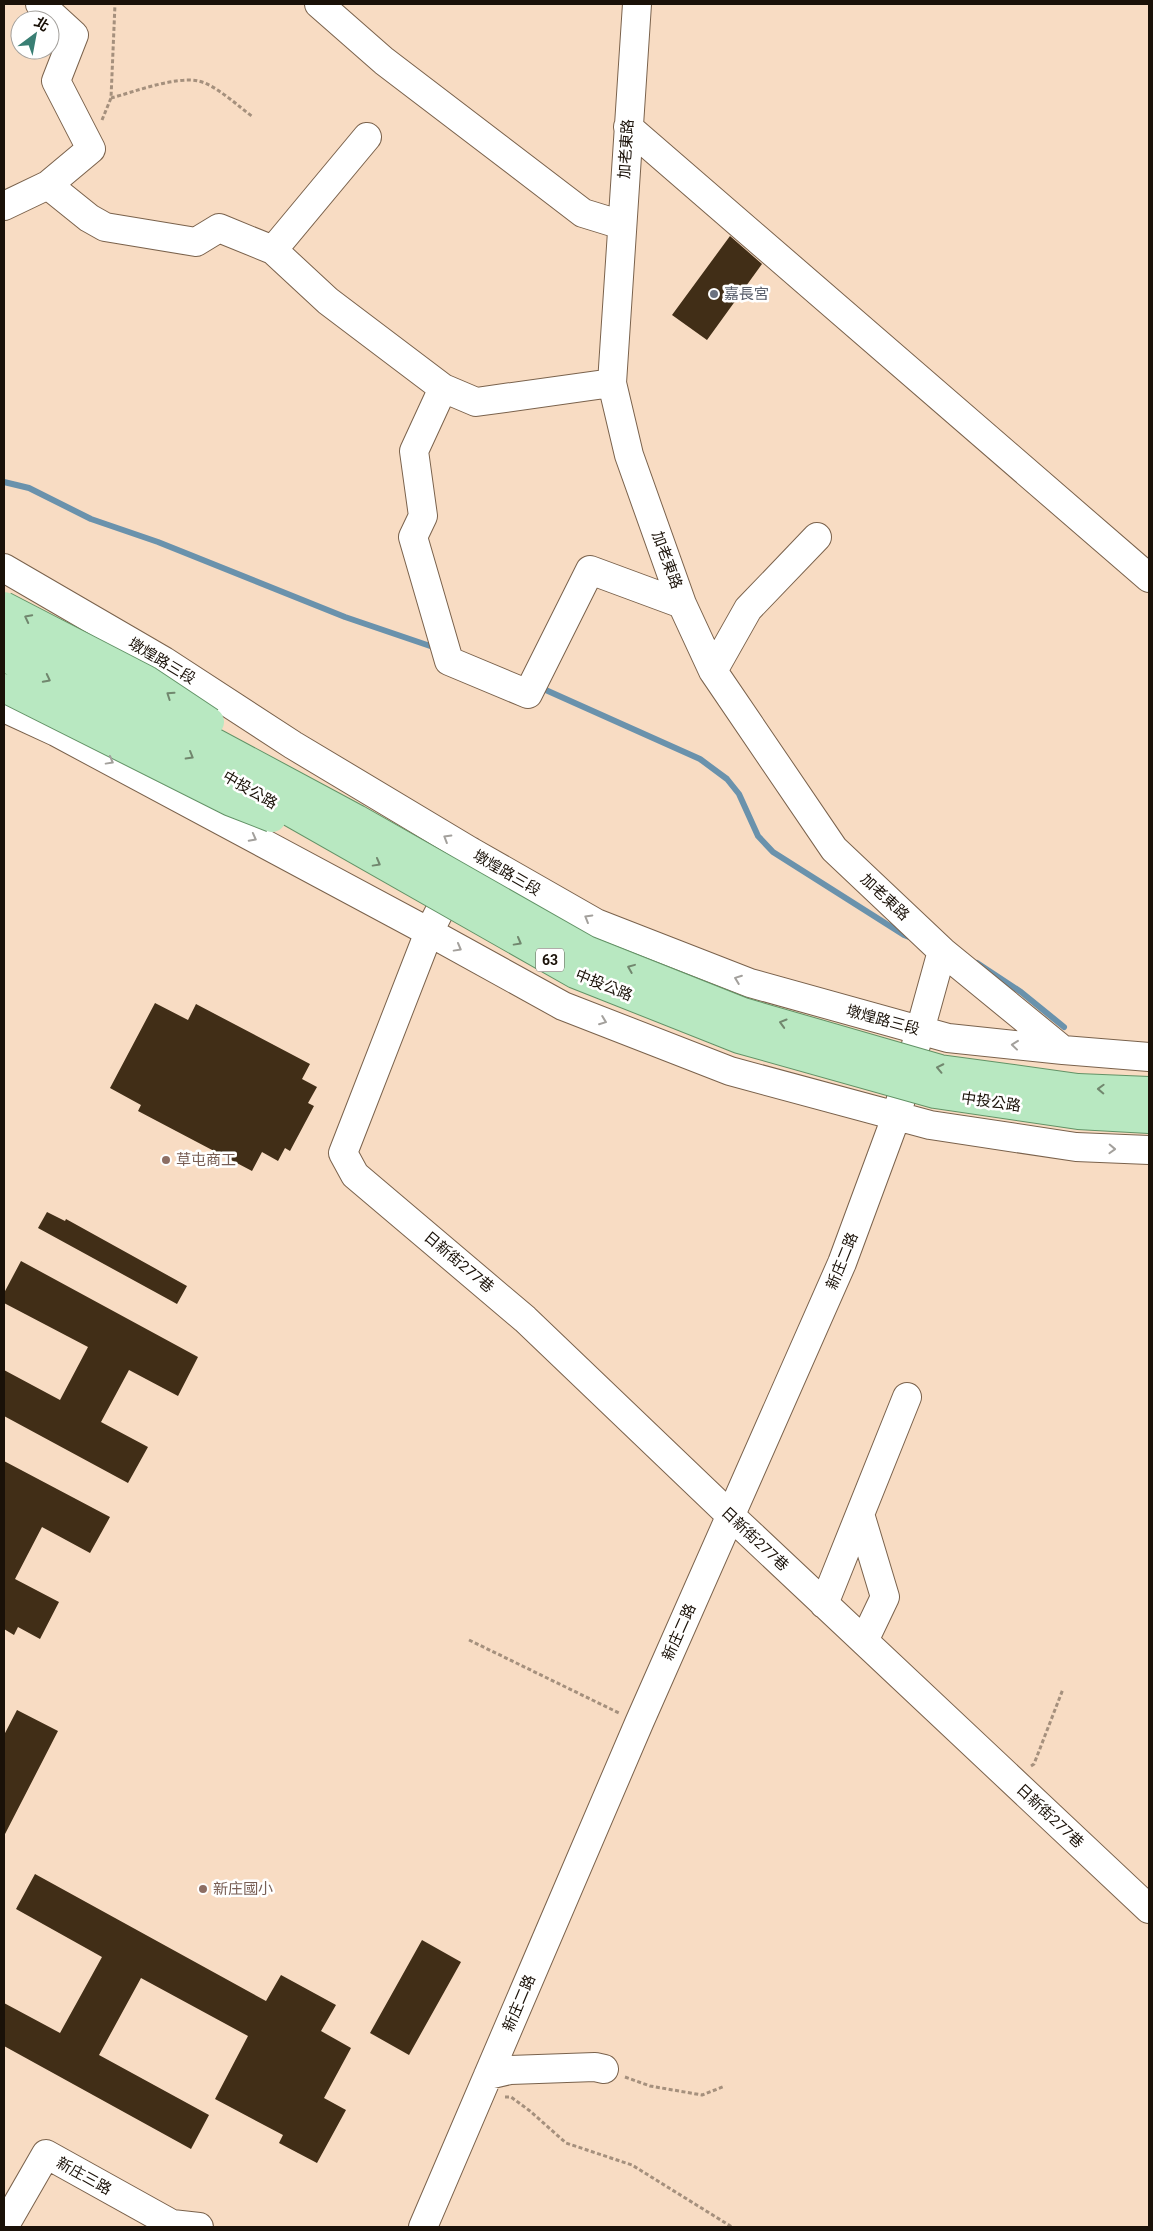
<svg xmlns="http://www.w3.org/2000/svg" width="1153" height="2231" viewBox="0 0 1153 2231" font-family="Roboto,'Noto Sans TC',sans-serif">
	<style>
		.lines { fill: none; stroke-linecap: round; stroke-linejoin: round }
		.stream { stroke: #6a92ac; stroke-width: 6 }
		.building { fill: #412e17 }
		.minor-casing { stroke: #7a624c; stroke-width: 30 }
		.path { stroke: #a5907d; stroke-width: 3; stroke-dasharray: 4 2.5; stroke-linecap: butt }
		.minor { stroke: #fff; stroke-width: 28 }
		.major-bridge-casing { stroke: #629266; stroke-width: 30; stroke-linecap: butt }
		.major-bridge { stroke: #b8e8c1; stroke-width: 28 }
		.oneway { stroke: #71876e }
		.oneway2 { stroke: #a3a09c }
		.worship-dot { fill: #6b7280; stroke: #fff; stroke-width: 2 }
		.education-dot { fill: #8d6e63; stroke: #fff; stroke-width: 2 }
		.labels { text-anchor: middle; stroke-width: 5; stroke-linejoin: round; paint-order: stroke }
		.shield { fill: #fff; stroke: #5f5852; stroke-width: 1 }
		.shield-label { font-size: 14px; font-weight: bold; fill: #1a1108 }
		.street-label { font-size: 15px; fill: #1a1108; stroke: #fff }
		.worship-label { font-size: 15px; fill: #5b616d; stroke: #fff; text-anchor: start }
		.education-label { font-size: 15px; fill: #785e54; stroke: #fff; text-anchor: start }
	</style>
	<rect width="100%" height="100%" fill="#f8dcc3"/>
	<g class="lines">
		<path class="stream" d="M4,482L29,488L91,519L158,542L345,617L439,649
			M539,687L700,759L727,779L739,794L758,836L773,852L904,935L914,939
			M977,963L1021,992L1064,1027"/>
	</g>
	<path class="building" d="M730,236L762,264L707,340L672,315Z
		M155,1003L188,1020L196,1004L310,1064L302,1079L317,1087L308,1103L314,1106L290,1151L285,1148L278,1161L262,1152L252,1171L138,1111L141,1105L110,1088Z
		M47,1212L65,1221L66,1219L187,1286L177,1304L38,1228Z
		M21,1261L198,1357L178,1396L129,1370L101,1422L148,1447L128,1483L4,1416V1370L60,1400L88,1347L4,1303V1293Z
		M4,1461L110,1517L90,1553L42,1527L15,1579L59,1602L40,1639L18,1627L14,1635L4,1629Z
		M17,1710L58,1731L4,1836V1735Z
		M35,1874L266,2001L281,1975L336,2005L321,2031L351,2048L324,2098L346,2110L317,2163L279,2143L283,2135L215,2099L248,2036L141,1978L99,2055L209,2115L191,2149L4,2046V2003L60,2033L102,1957L16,1909Z
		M422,1940L461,1962L409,2055L370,2033Z"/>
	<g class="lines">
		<defs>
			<path id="minor" d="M40,4L74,35L56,81L91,149L48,185L89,218L105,227L196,242L219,228L273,250L328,301L443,388L476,402L612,383
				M319,4L384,61L583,213L622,225
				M628,127L1149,578
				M4,206L48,185
				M273,250L367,137
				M443,388L414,451L423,516L413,537L449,661L528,694L590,570L682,604
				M4,568L164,661L293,745L470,851L596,923L750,983L948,1038L1063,1050L1149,1057
				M713,671L748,609L817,537
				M4,708L56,732L429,932L563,1006L730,1071L930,1125L1076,1147L1149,1150
				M470,851L429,932L343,1153L355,1175L525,1319L731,1516L1149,1909
				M942,951L1063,1050
				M860,1514L885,1597L864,1641
				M824,1604L907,1397
				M488,2075L510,2070L595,2067L604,2069
				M4,2227L46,2154L172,2224L199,2227
				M423,2227L639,1723L842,1263L896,1117L942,951L834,849L713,671L682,604L629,455L612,383L637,4"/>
		</defs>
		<use href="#minor" class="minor-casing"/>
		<path class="path" d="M111,98C134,92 175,76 198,81C215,84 239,107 253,117
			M102,120L111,98L115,4
			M469,1640L619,1713
			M1031,1766L1034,1764L1063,1689
			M625,2077L650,2086L702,2095L725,2086
			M505,2097H511L530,2111L566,2143L632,2165L732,2227"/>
		<use href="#minor" class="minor"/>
		<defs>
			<path id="major-bridge" d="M4,606L147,680L210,722
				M4,631L139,702L357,819L587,950L743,1012L940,1069L1078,1088L1149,1091
				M4,657L130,721L575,974L739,1039L935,1094L1078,1115L1149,1119
				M4,688L231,802L272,818"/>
		</defs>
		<use href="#major-bridge" class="major-bridge-casing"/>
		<use href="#major-bridge" class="major-bridge"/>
	</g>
	<defs><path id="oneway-chevron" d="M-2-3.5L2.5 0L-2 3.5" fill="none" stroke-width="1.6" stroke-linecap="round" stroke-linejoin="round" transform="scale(1.25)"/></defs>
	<g class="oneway">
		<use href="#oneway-chevron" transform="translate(28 618) rotate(-153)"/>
		<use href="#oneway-chevron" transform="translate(47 679) rotate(27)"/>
		<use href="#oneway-chevron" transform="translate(170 695) rotate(-146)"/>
		<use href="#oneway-chevron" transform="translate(190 756) rotate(30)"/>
		<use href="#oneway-chevron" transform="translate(377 863) rotate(29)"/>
		<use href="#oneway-chevron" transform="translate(518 942) rotate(29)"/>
		<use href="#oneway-chevron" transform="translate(631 968) rotate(-158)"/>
		<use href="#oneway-chevron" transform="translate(783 1023) rotate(-164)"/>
		<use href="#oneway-chevron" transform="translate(940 1068) rotate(-168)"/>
		<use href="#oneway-chevron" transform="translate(1101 1089) rotate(-178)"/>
	</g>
	<g class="oneway2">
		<use href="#oneway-chevron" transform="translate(110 761) rotate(29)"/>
		<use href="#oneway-chevron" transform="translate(253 838) rotate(28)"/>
		<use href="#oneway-chevron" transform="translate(447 838) rotate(-149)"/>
		<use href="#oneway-chevron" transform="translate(588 918) rotate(-150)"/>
		<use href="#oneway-chevron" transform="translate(458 948) rotate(29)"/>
		<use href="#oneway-chevron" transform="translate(738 979) rotate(-159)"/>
		<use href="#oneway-chevron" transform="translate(603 1021) rotate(21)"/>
		<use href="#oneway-chevron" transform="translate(1015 1045) rotate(-174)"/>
		<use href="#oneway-chevron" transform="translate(1112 1149) rotate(2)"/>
	</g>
	<circle class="worship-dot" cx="714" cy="294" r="5"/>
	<g class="education-dot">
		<circle cx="166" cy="1160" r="5"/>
		<circle cx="203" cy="1889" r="5"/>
	</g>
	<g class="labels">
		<rect class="shield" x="536" y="948.5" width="28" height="23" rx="4"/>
		<g class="shield-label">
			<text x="550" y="965">63</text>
		</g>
		<g class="street-label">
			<text transform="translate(626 149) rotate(-86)" y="5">加老東路</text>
			<text transform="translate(667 560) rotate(70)" y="5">加老東路</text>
			<text transform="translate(162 661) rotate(31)" y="5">墩煌路三段</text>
			<text transform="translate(250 790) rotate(30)" y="5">中投公路</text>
			<text transform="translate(507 873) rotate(30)" y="5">墩煌路三段</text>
			<text transform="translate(885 897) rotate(43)" y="5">加老東路</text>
			<text transform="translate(604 985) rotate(22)" y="5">中投公路</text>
			<text transform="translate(883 1020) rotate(15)" y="5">墩煌路三段</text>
			<text transform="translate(991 1102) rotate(8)" y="5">中投公路</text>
			<text transform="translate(842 1261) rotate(-68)" y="5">新庄二路</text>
			<text transform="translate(459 1262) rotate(40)" y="5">日新街277巷</text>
			<text transform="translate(755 1539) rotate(43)" y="5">日新街277巷</text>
			<text transform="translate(679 1632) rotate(-66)" y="5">新庄二路</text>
			<text transform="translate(1050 1816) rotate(43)" y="5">日新街277巷</text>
			<text transform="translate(519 2003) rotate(-67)" y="5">新庄二路</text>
			<text transform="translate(84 2176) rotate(29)" y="5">新庄三路</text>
		</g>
		<g class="worship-label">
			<text x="724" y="299">嘉長宮</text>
		</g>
		<g class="education-label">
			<text x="176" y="1165">草屯商工</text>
			<text x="213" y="1894">新庄國小</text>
		</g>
	</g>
	<rect width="1153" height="2231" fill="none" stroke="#1a1108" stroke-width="10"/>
	<g transform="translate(35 35) rotate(32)"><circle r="24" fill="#ffffff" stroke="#a3a09c"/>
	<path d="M0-4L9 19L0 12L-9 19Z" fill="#397e73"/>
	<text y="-8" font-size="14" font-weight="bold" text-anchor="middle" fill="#1a1108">北</text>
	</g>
</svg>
